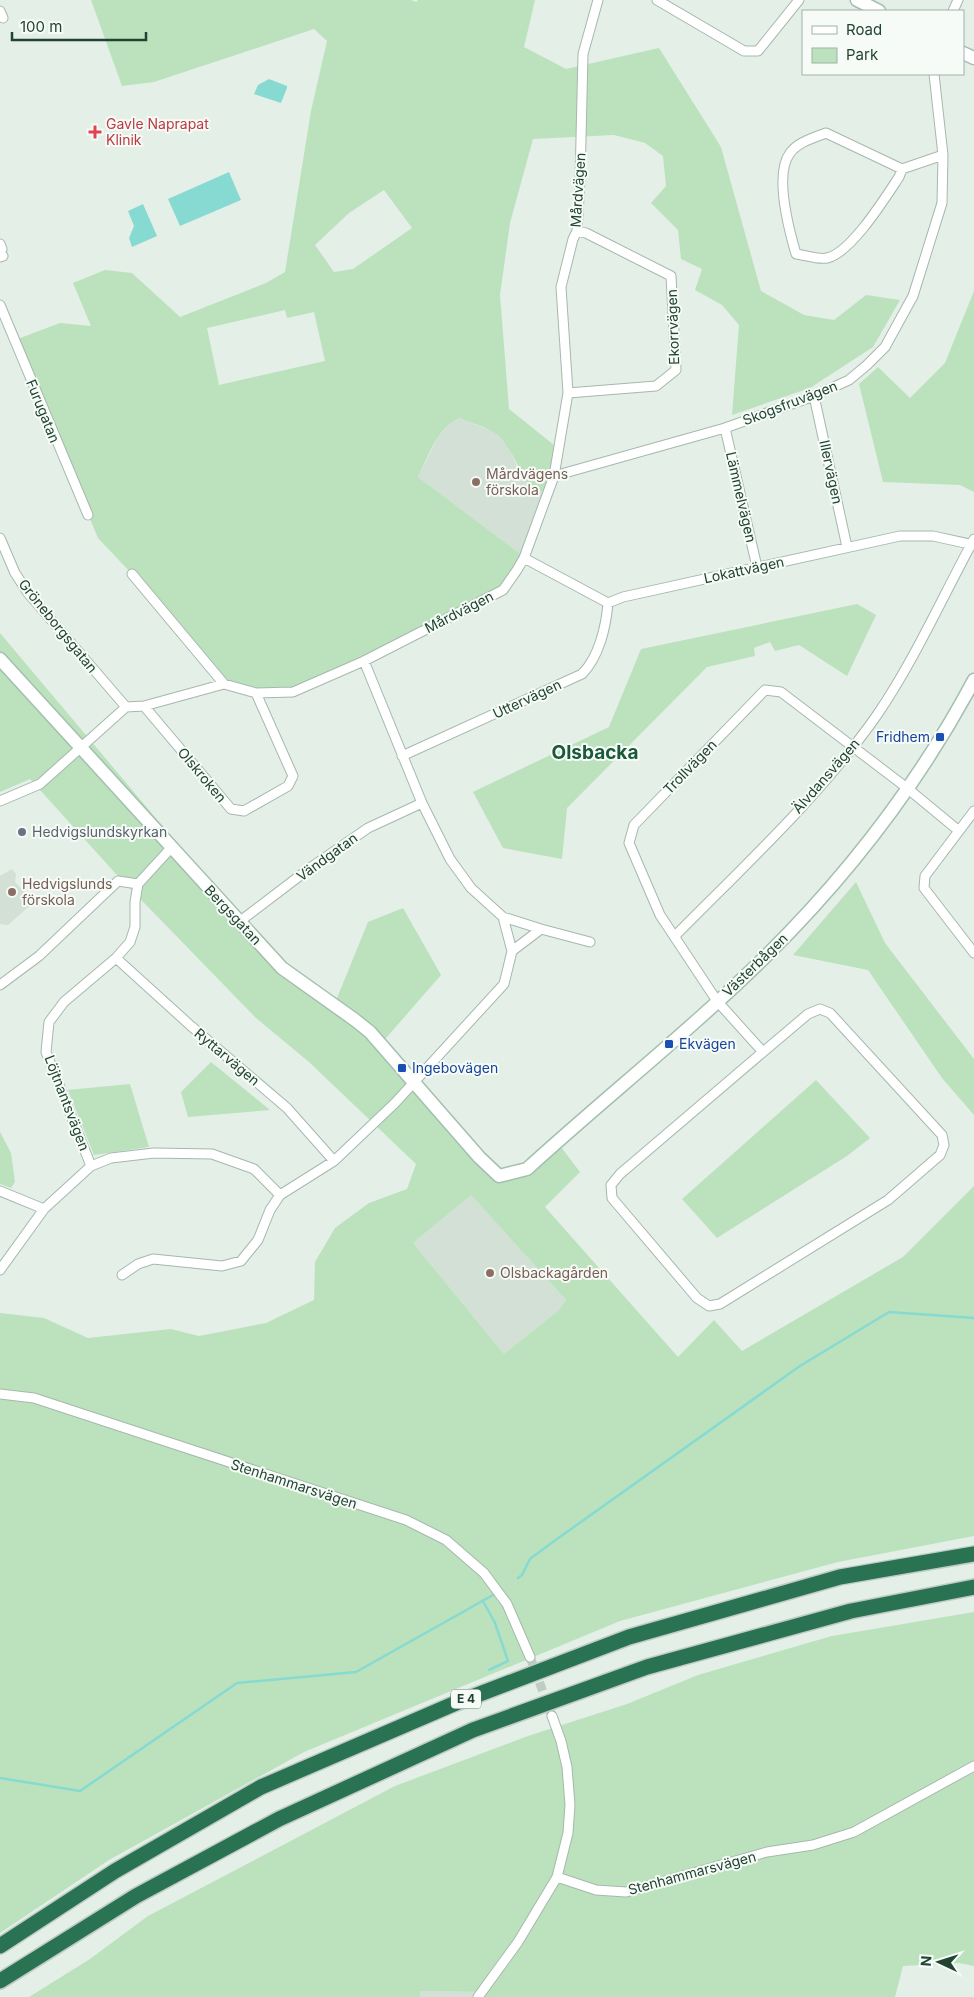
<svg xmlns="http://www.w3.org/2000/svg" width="974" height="1997" viewBox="0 0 974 1997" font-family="Inter,sans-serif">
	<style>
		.built { fill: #d2e0d6 }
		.green { fill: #bbe2bc; fill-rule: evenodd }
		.water { fill: #87dad2 }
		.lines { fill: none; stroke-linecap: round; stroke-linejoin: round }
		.stream { stroke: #87dad2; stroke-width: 2.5 }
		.street-tunnel { stroke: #bdcdc4; stroke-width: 9; stroke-dasharray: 9 4.5; stroke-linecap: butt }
		.street-casing { stroke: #a6b8ae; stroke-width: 11 }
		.secondary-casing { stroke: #a4bfaf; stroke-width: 15 }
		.highway-casing { stroke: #c1cbc6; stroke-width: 18 }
		.street { stroke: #fff; stroke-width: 9 }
		.secondary { stroke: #fff; stroke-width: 12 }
		.highway { stroke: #297352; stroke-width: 15 }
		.health-dot { fill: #e0444e; stroke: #f6fbf7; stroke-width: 2 }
		.education-dot { fill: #8d6e63; stroke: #f6fbf7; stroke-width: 2 }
		.transit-dot { fill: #1a4fb4; stroke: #f6fbf7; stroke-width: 2 }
		.worship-dot { fill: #6b7280; stroke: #f6fbf7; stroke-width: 2 }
		.labels { text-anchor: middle; stroke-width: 4; stroke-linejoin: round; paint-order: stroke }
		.shield { fill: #f6fbf7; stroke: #617b6d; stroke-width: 1 }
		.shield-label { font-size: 12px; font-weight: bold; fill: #214432 }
		.health-label { font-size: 14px; fill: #be3a42; stroke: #f6fbf7; text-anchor: start }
		.street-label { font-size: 14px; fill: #214432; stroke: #f6fbf7 }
		.education-label { font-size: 14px; fill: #785e54; stroke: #f6fbf7; text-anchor: start }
		.transit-label { font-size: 14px; fill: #164399; stroke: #f6fbf7; text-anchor: start }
		.worship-label { font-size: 14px; fill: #5b616d; stroke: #f6fbf7; text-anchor: start }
		.district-label { font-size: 19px; font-weight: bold; fill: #1a593a; stroke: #f6fbf7 }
	</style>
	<rect width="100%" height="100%" fill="#e4efe8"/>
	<path class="built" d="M460,418L494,432L508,446L517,466L530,487L547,492L523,556L418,477L438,437L452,421Z
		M12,869L16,874L15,882L34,902L8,925L0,924V876Z
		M471,1195L566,1300L559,1310L504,1354L413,1243Z
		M420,1991L481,1992L478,1997H420Z"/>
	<path class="green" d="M91,0H411L416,2L418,0H535L524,47L566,69L659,48L721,147L761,291L804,315L834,320L866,295L900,300L873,347L810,388L732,415L739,325L722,305L695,290L702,269L681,259L678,230L651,203L666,186L663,156L645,143L614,135L533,139L510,223L500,295L509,409L554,445L547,492L530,488C520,472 509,441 493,432C484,426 471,423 460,418C438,426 428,457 418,477L523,556L503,590L293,692L274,694L224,684L132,574L98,538L15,340L60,323L91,326L73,283L105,270L132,273L180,317L266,283L285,272L311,111L327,41L314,29L154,82L122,86ZM384,190L412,228L353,269L334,272L315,245L349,213ZM285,310L287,318L314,312L325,361L219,385L207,328Z
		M974,291V492L960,485L883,482L859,384L878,367L910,398L945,363Z
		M857,604L876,615L847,676L799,645L775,651L770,642L754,648L755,656L707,667L567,808L562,859L503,848L473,792L609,727L641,649Z
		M0,633L282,968L335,1003L368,922L403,908L441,975L380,1045L501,1170L524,1166L555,1139L580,1172L545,1207L678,1357L714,1320L742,1351L903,1257L974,1186V1536L838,1562L620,1621L304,1752L109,1860L0,1933V1313L44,1318L88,1338L171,1329L199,1336L266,1323L314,1300L315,1262L335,1228L369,1203L407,1189L416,1164L309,1062L256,1018L116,874L30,779L0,792ZM471,1195L566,1300L559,1310L504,1354L413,1243Z
		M856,882L885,943L974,1059V1115L942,1078L868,970L793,955Z
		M211,1062L270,1110L188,1117L181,1092Z
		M816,1080L870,1138L847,1156L717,1238L682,1199Z
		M130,1084L149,1147L94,1155L68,1090Z
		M0,1132L11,1153L15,1182L11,1188L0,1184Z
		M974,1612V1966L959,1963L903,1966L895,1997H478L481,1992L420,1991V1997H29L90,1959L148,1916L395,1786L528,1736L627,1704L698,1675L832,1636Z"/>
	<path class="water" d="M269,79L287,86V88L281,103L254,94L258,85Z
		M229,172L241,200L180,226L168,199Z
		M143,204L157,236L132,247L129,238L134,226L128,211Z"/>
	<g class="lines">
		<path class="stream" d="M518,1578L522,1575L530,1559L550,1544L800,1366L889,1312L974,1318
			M483,1601L495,1623L508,1661L489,1670
			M0,1778L80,1791L237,1683L356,1672L493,1595"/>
		<path class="street-tunnel" d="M530,1657L552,1716"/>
		<defs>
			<path id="street" d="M657,0L744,51H758L799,0
				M0,11L3,18
				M953,11L958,0
				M902,169L899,177C885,198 851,253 827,258C818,260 805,255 796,254C789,230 774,174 790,153C798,142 813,138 826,133L902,169L943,155
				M0,244L2,249
				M0,257L3,256
				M0,305L88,515
				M568,393L656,386L676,370L671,276L586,233L577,231
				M814,396L847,547
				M725,428L757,567
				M554,476L725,428L814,396L849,380L867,365L885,347L913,296L942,203L943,155L934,74
				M0,538L15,573L28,593L126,707
				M524,558L608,603L623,597L900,536H933L974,545
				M132,574L224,684
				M144,706L231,809L244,811L288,786L293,776L256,693
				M402,756L582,674C599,657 606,627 608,603
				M0,801L40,784L126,707L144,706L224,684L256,693L293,692L364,661L503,590L517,570L524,558L554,476L568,393L561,287L573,239L577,231L580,181L583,54L598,0
				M974,811L925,876L924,888L974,953
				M503,917L541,929L512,951
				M239,922L310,868L368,828L422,803
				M541,929L590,942
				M675,936C744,866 821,795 877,715C915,659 942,598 974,539
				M116,958L191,1026L287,1108L334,1161
				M0,985L39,956L118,881L138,884
				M763,1052L808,1014L820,1009L830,1013L942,1135L944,1145L940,1155L888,1200L720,1304L709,1306L697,1298L612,1198L611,1185L620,1174L763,1052L717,1001L660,915L629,843L634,825L765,690L781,692L907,788L959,831
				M91,1166L46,1052L49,1022L64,1002L116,958L130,942L135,927V902L138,884L171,848
				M0,1191L44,1209
				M0,1270L44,1209L91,1166L111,1158L154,1153L212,1154L254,1169L280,1195
				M122,1275L138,1264L153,1259L222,1266L241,1261L258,1240L270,1210L280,1195L334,1161L395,1103L504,984L512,951L503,917L471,888L450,859L422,803L364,661
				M0,1394L34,1398L174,1444L406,1520L446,1540L484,1573L507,1604L530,1657
				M557,1877L596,1890L626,1892L767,1852L813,1845L854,1832L974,1766
				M478,1997L518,1942L557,1877L568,1833L570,1805L567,1767L561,1741L552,1716"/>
			<path id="secondary" d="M857,0L879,11
				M963,53L974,58
				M0,659L282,968L355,1020L370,1032L479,1157L499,1176L527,1169C606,1097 691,1030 767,955C849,874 920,781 974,680"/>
			<path id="highway" d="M0,1946L115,1871L261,1787L456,1703L629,1637L840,1577L974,1554
				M0,1981L136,1896L279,1819L473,1730L647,1667L851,1611L974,1587"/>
		</defs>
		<use href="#street" class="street-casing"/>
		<use href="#secondary" class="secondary-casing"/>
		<use href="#highway" class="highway-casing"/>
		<use href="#street" class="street"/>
		<use href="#secondary" class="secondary"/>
		<use href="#highway" class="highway"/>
	</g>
	<path class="health-dot" d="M92.5 124.5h5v5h5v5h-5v5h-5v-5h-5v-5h5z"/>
	<g class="education-dot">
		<circle cx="476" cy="482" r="5"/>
		<circle cx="12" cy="892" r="5"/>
		<circle cx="490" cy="1273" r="5"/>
	</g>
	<g class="transit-dot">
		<rect x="935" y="732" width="10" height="10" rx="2.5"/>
		<rect x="664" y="1039" width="10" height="10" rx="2.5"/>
		<rect x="397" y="1063" width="10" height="10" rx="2.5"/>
	</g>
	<circle class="worship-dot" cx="22" cy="832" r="5"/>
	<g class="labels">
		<rect class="shield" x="451" y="1689.5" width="30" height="19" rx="4"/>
		<g class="shield-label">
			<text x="466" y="1703">E 4</text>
		</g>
		<g class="health-label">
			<text x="106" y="129">Gavle Naprapat<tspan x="106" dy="16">Klinik</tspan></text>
		</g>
		<g class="street-label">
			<text transform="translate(578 190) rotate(-86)" y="5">Mårdvägen</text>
			<text transform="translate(673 327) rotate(-92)" y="5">Ekorrvägen</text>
			<text transform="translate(790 403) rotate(-21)" y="5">Skogsfruvägen</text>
			<text transform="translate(43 411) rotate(68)" y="5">Furugatan</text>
			<text transform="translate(831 472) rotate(78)" y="5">Illervägen</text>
			<text transform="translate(741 497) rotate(77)" y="5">Lämmelvägen</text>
			<text transform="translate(744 570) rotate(-12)" y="5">Lokattvägen</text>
			<text transform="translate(459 612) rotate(-27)" y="5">Mårdvägen</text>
			<text transform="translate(58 626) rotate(51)" y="5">Gröneborgsgatan</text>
			<text transform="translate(527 699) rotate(-25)" y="5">Uttervägen</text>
			<text transform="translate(690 767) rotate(-46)" y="5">Trollvägen</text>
			<text transform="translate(202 775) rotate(50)" y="5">Olskroken</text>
			<text transform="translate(826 776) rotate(-49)" y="5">Älvdansvägen</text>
			<text transform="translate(327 857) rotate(-36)" y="5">Vändgatan</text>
			<text transform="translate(233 915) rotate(47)" y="5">Bergsgatan</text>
			<text transform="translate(755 965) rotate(-44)" y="5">Västerbågen</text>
			<text transform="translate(227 1057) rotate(40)" y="5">Ryttarvägen</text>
			<text transform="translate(67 1103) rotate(69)" y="5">Löjtnantsvägen</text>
			<text transform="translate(294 1484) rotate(18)" y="5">Stenhammarsvägen</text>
			<text transform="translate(692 1873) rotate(-15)" y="5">Stenhammarsvägen</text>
		</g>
		<g class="education-label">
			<text x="486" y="479">Mårdvägens<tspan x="486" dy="16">förskola</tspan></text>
			<text x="22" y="889">Hedvigslunds<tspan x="22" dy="16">förskola</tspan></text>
			<text x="500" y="1278">Olsbackagården</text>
		</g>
		<g class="transit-label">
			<text x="930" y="742" text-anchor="end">Fridhem</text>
			<text x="679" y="1049">Ekvägen</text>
			<text x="412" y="1073">Ingebovägen</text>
		</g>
		<g class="worship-label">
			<text x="32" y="837">Hedvigslundskyrkan</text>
		</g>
		<g class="district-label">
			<text x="595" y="759">Olsbacka</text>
		</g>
	</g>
	<rect x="802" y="10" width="162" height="65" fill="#f6fbf7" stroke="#a1b2a8"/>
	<rect x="812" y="26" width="25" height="8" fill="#ffffff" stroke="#a1b2a8"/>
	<text x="846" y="35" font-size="15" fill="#214432">Road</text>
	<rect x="812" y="48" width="25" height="15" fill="#bbe2bc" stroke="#a1b2a8"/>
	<text x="846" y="60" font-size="15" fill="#214432">Park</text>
	<g transform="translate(939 1962) rotate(274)" stroke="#f6fbf7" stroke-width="4" paint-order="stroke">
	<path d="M0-4L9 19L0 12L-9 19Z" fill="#214432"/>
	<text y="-8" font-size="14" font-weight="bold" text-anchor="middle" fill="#214432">N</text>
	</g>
	<path d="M12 32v8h134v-8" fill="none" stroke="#214432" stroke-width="2.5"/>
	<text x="20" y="32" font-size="15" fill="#214432" stroke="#f6fbf7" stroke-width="4" paint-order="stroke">100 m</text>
</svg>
